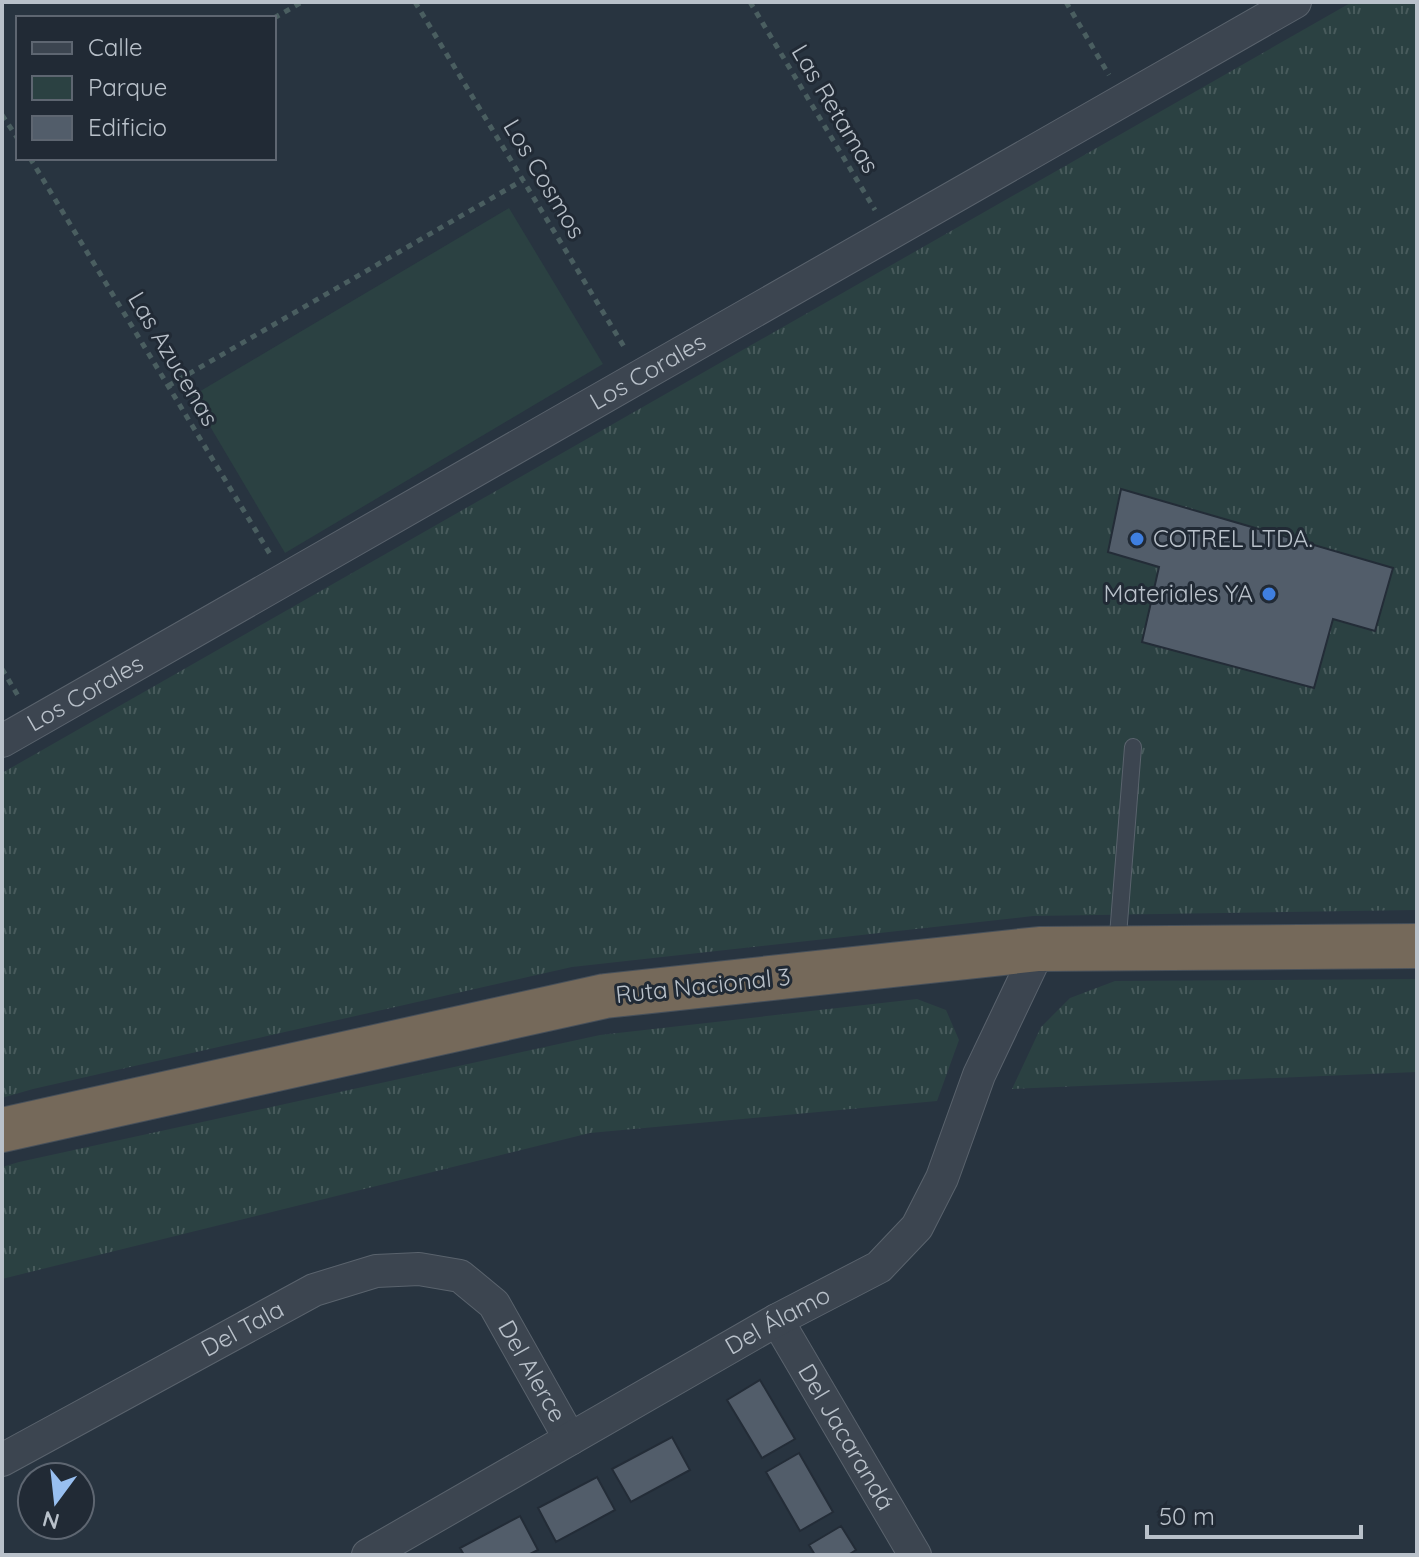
<svg xmlns="http://www.w3.org/2000/svg" width="1419" height="1557" viewBox="0 0 1419 1557" font-family="Quicksand,sans-serif">
	<style>
		.grass { fill: url(#grass-tufts) }
		.green { fill: #2b4142 }
		.building { fill: #525d6a; stroke: #232c37; stroke-width: 2 }
		.lines { fill: none; stroke-linecap: round; stroke-linejoin: round }
		.lane-casing { stroke: #5a636d; stroke-width: 18 }
		.street-casing { stroke: #5a636d; stroke-width: 34 }
		.highway-casing { stroke: #47505a; stroke-width: 46 }
		.path { stroke: #4a5e60; stroke-width: 5; stroke-dasharray: 6 6; stroke-linecap: butt }
		.lane { stroke: #3c4550; stroke-width: 16 }
		.street { stroke: #3c4550; stroke-width: 32 }
		.highway { stroke: #75695a; stroke-width: 44 }
		.shop-dot { fill: #3f7fe0; stroke: #212a35; stroke-width: 3 }
		.labels { text-anchor: middle; stroke-width: 6; stroke-linejoin: round; paint-order: stroke }
		.street-label { font-size: 24px; fill: #b9c1ca; stroke: #212a35 }
		.poi-label { font-size: 24px; fill: #b9c1ca; stroke: #212a35; text-anchor: start }
	</style>
	<defs>
		<pattern id="grass-tufts" width="24" height="20" patternUnits="userSpaceOnUse" patternTransform="scale(2)"><rect width="24" height="20" fill="#2b4142"/><path d="M3 7l-1-3M5 7V3M7 7l1-3M15 17l-1-3M17 17v-4M19 17l1-3" fill="none" stroke="#485b5c"/></pattern>
	</defs>
	<rect width="100%" height="100%" fill="#283440"/>
	<path class="grass" d="M1352,2H1417V910L1033,916L572,967L33,1089L2,1098V773Z
		M1417,979V1072L1012,1089L1041,1027L1070,998L1115,981Z
		M917,999L946,1010L959,1040L937,1101L590,1133L2,1279V1167L19,1162L600,1035Z"/>
	<path class="green" d="M509,208L603,364L285,553L192,396Z"/>
	<path class="building" d="M1121,489L1393,568L1375,631L1333,619L1314,688L1142,642L1159,567L1108,552Z
		M760,1380L795,1439L762,1458L727,1400Z
		M672,1437L690,1470L631,1502L612,1469Z
		M799,1453L833,1512L800,1531L766,1472Z
		M597,1477L615,1510L556,1542L538,1508Z
		M520,1516L538,1550L528,1555H464L460,1548Z
		M841,1526L856,1550L848,1555H815L809,1545Z"/>
	<g class="lines">
		<defs>
			<path id="lane" d="M1117,948L1133,747"/>
			<g id="street">
				<path id="s1" d="M2,741L1295,2"/>
				<path id="s2" d="M777,1320L915,1555"/>
				<path id="s3" d="M2,1460L314,1290L376,1271L419,1269L460,1276L494,1304L570,1439"/>
				<path id="s4" d="M368,1555L777,1320L879,1267L917,1227L942,1178L979,1075L1039,949"/>
			</g>
			<path id="highway" d="M2,1130L605,996L1039,949L1417,946"/>
		</defs>
		<use href="#lane" class="lane-casing"/>
		<use href="#street" class="street-casing"/>
		<use href="#highway" class="highway-casing"/>
		<path class="path" d="M415,2L626,350
			M750,2L875,210
			M1066,2L1109,75
			M274,18L302,2
			M2,115L18,139
			M30,158L270,554
			M168,386L523,180
			M2,669L20,699"/>
		<use href="#lane" class="lane"/>
		<use href="#street" class="street"/>
		<use href="#highway" class="highway"/>
	</g>
	<g class="shop-dot">
		<circle cx="1137" cy="539" r="8"/>
		<circle cx="1269" cy="594" r="8"/>
	</g>
	<g class="labels">
		<g class="street-label">
			<text transform="translate(835 109) rotate(59)" y="8">Las Retamas</text>
			<text transform="translate(544 179) rotate(59)" y="8">Los Cosmos</text>
			<text transform="translate(173 359) rotate(59)" y="8">Las Azucenas</text>
			<text dy="8" stroke="none"><textPath href="#s1" startOffset="744">Los Corales</textPath></text>
			<text dy="8" stroke="none"><textPath href="#s1" startOffset="96">Los Corales</textPath></text>
			<text transform="translate(703 986) rotate(-6)" y="8">Ruta Nacional 3</text>
			<text dy="8" stroke="none"><textPath href="#s4" startOffset="472">Del Álamo</textPath></text>
			<text dy="8" stroke="none"><textPath href="#s3" startOffset="274">Del Tala</textPath></text>
			<text dy="8" stroke="none"><textPath href="#s3" startOffset="626">Del Alerce</textPath></text>
			<text dy="8" stroke="none"><textPath href="#s2" startOffset="136">Del Jacarandá</textPath></text>
		</g>
		<g class="poi-label">
			<text x="1153" y="547">COTREL LTDA.</text>
			<text x="1253" y="602" text-anchor="end">Materiales YA</text>
		</g>
	</g>
	<rect width="1419" height="1557" fill="none" stroke="#b9c1ca" stroke-width="8"/>
	<rect x="16" y="16" width="260" height="144" fill="#212a35" stroke="#5e6671" stroke-width="2"/>
	<rect x="32" y="42" width="40" height="12" fill="#3c4550" stroke="#5e6671" stroke-width="2"/>
	<text x="88" y="56" font-size="24" fill="#b9c1ca">Calle</text>
	<rect x="32" y="76" width="40" height="24" fill="#2b4142" stroke="#5e6671" stroke-width="2"/>
	<text x="88" y="96" font-size="24" fill="#b9c1ca">Parque</text>
	<rect x="32" y="116" width="40" height="24" fill="#525d6a" stroke="#5e6671" stroke-width="2"/>
	<text x="88" y="136" font-size="24" fill="#b9c1ca">Edificio</text>
	<g transform="translate(56 1501) rotate(195)"><circle r="38" fill="#212a35" stroke="#5e6671" stroke-width="2"/>
	<path d="M0-6L14 30L0 20L-14 30Z" fill="#98bff0"/>
	<text y="-12" font-size="22" font-weight="bold" text-anchor="middle" fill="#b9c1ca">N</text>
	</g>
	<path d="M1147 1525v12h214v-12" fill="none" stroke="#b9c1ca" stroke-width="4"/>
	<text x="1159" y="1525" font-size="24" fill="#b9c1ca" stroke="#212a35" stroke-width="6" paint-order="stroke">50 m</text>
</svg>
